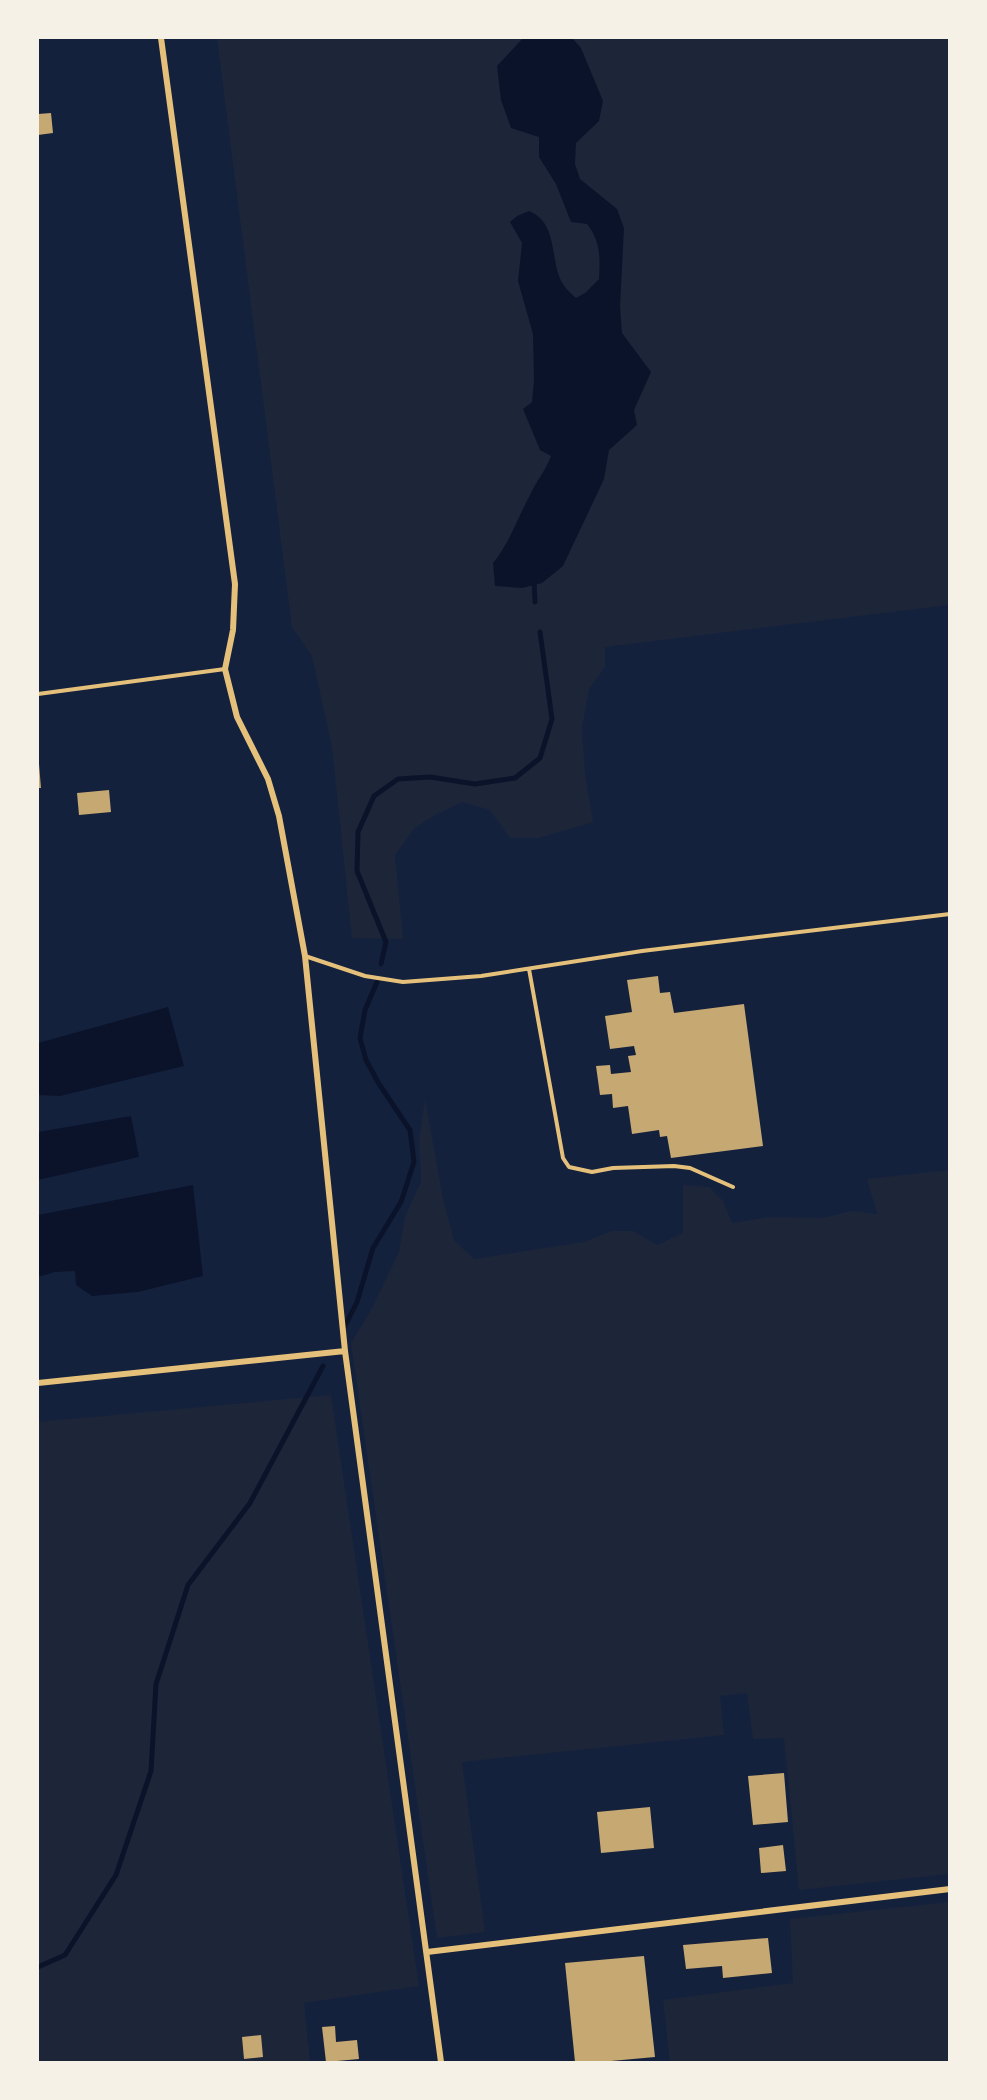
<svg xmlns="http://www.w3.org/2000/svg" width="987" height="2100" viewBox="0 0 987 2100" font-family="Lato,sans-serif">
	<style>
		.green { fill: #1d2539 }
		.water { fill: #0b132b }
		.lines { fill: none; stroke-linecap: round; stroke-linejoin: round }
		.stream { stroke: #0b132b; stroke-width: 5 }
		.building { fill: #c6a872 }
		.service { stroke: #e5c07b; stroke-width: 4 }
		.minor { stroke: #e5c07b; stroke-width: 6 }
	</style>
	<rect width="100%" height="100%" fill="#14213d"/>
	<path class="green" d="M217,38H949V605L605,647V667L589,689L582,728L585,774L593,822L539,838H510L490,810L462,802L433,816L414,829L395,855L403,939L352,938L332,747L312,656L292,627Z
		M425,1099L443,1199L454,1240L474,1259L584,1242L612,1231H633L657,1245L683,1233V1185L709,1187L723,1201L732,1223L769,1217L823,1218L851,1211L877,1214L867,1179L949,1170V1874L799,1890L784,1738L753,1739L747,1693L720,1696L724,1735L462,1762L485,1932L437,1938L351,1343L370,1312L399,1252L405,1217L421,1181L419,1140Z
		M331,1395L419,1986L304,2003L310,2062H38V1422Z
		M949,1902V2062H670L663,2000L793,1983L790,1919Z"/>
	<path class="water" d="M523,38H572L581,48L603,101L599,121L576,143L575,164L580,179L617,209L624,228L620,307L622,333L651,372L634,410L637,425L609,450L604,479L563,566L542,583L522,588L495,586L493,563C510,542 518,517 531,493C537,480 546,470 551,456L540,450L523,409L532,402L534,380L533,334L518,281L522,243L510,222L517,216L529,211C556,222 551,254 559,276C562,285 569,292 576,298L585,293L599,279C600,257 601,242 587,224L571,222L556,184L539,157V137L511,128L501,100L497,66Z
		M168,1007L184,1066L60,1096L38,1095V1043Z
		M131,1116L139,1157L38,1180V1132Z
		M193,1185L203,1276L138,1292L92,1296L76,1285L75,1271L55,1272L38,1277V1215Z"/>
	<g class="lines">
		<path class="stream" d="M534,579L535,602
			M381,964L386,942L357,871L358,832L374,796L398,779L430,777L475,784L515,778L540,758L552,719L540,632
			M345,1326L357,1302L373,1248L401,1202L414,1162L410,1130L379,1084L366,1060L360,1038L365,1010L377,982
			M38,1967L65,1955L116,1875L151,1771L156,1684L188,1585L250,1503L323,1366"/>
	</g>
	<path class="building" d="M51,113L53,133L38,135V114Z
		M38,764H39L41,788H38Z
		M109,790L111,812L79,815L77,793Z
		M658,976L660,993L670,992L674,1013L744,1004L763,1146L671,1158L667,1136L660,1137L659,1130L632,1134L628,1106L613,1108L612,1094L600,1095L596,1066L610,1065L611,1074L631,1072L628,1056L636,1055L634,1046L610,1049L605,1016L632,1012L627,980Z
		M784,1773L788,1822L753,1825L748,1776Z
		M650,1807L654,1848L601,1853L597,1812Z
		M783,1845L786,1871L761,1873L759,1848Z
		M768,1938L772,1973L723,1978L722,1966L686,1969L683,1945Z
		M644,1956L655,2057L600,2062H575L565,1963Z
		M335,2026L336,2042L357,2040L359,2059L326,2062L322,2027Z
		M261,2035L263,2057L244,2059L242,2037Z"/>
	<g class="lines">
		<path class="service" d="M38,694L225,669
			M305,956L365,976L403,982L481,976L642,951L950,914
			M529,969L563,1158L569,1167L592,1172L613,1168L674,1166L690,1168L733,1187"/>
		<path class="minor" d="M161,38L235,584L233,630L225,669L237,717L268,779L279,816L305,956L345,1351L441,2062
			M38,1383L345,1351
			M427,1952L950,1889"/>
	</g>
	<rect width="987" height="2100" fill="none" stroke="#f6f1e7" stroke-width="78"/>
</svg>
